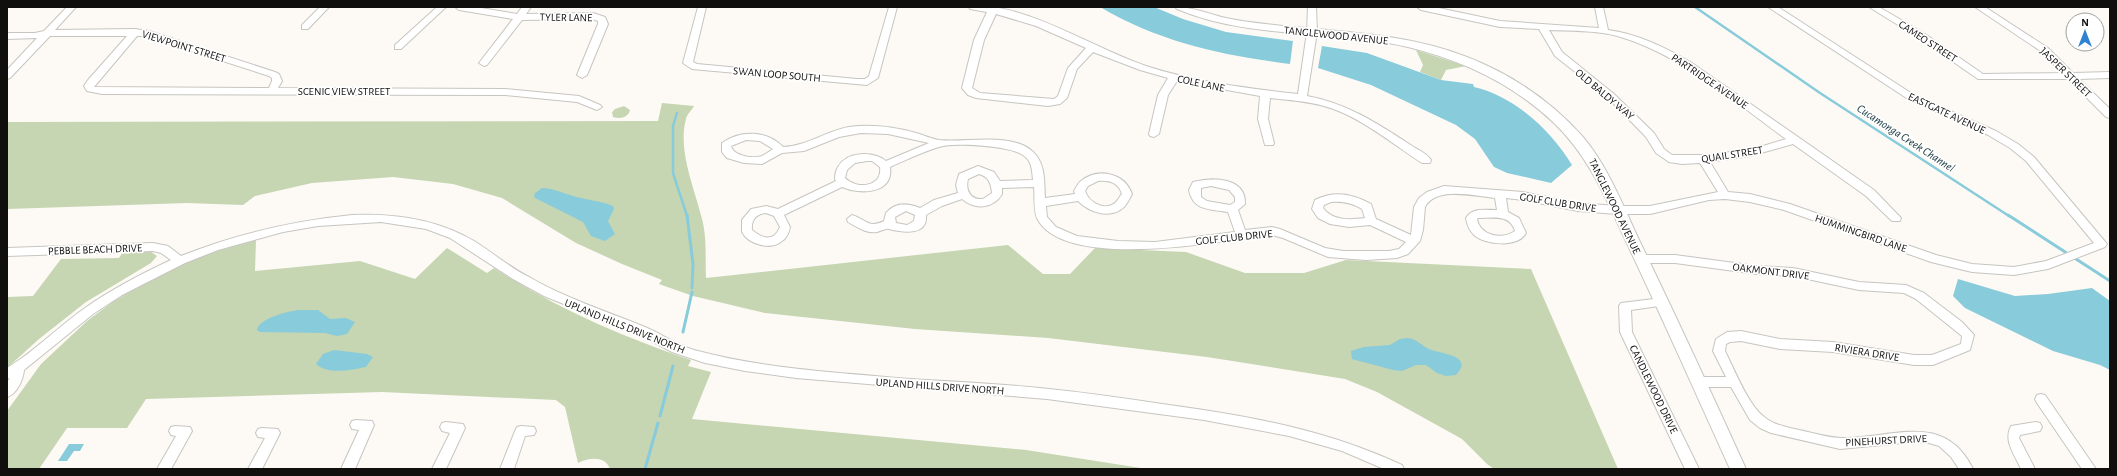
<svg xmlns="http://www.w3.org/2000/svg" width="2117" height="476" viewBox="0 0 2117 476" font-family="'Alegreya Sans',sans-serif">
	<style>
		.green { fill: #c6d5b2 }
		.water { fill: #88cbdb }
		.lines { fill: none; stroke-linecap: round; stroke-linejoin: round }
		.stream-far1 { stroke: #88cbdb; stroke-width: 2.5 }
		.stream { stroke: #88cbdb; stroke-width: 3 }
		.minor-casing { stroke: #c7c5c0; stroke-width: 2 }
		.tertiary-casing { stroke: #c7c5c0; stroke-width: 2 }
		.minor { fill: #fff; fill-rule: evenodd }
		.tertiary { fill: #fff; fill-rule: evenodd }
		.labels { text-anchor: middle; stroke-width: 3.5; stroke-linejoin: round; paint-order: stroke }
		.street-label { font-size: 11px; fill: #100f0e; stroke: #fff }
		.water-label { font-size: 12px; font-style: italic; fill: #183840; stroke: #fff }
	</style>
	<rect width="100%" height="100%" fill="#fdfaf5"/>
	<path class="green" d="M1416,50L1466,66L1446,70L1441,80L1420,72L1423,65Z
		M662,103L694,106C692,110 687,114 686,119C677,151 696,192 703,223C707,242 705,260 706,278L1008,245L1043,274H1070L1095,248L1186,252L1245,273H1304L1346,260L1531,269L1618,469H1494L1487,464L1462,439L1377,392L1345,379L1207,357L1048,338L915,329L765,313L693,296L659,284L662,280L622,264L576,243L502,198L453,184L393,177L312,183L255,196L243,205L187,203L7,209V122L658,121Z
		M624,106L630,110C628,118 620,119 613,117L612,112L615,109Z
		M256,240L255,271L360,261L415,279L447,248L487,273L494,268C554,307 622,337 691,360L688,366L711,372L692,419L1026,450L1147,469H610C605,455 588,458 578,463L565,407L556,400L382,392L146,399L127,428H67L39,469H7V411L41,364L87,321L114,301L171,268L207,254Z
		M123,252H151L157,256L151,263L86,302L39,339L7,368V297L33,296L61,259L119,258Z"/>
	<path class="water" d="M1100,7H1154L1183,19L1226,32L1293,41L1290,64C1221,55 1162,43 1100,7Z
		M1322,46L1367,53L1441,80L1473,84L1474,87C1514,96 1551,130 1572,165L1551,183L1507,173L1494,167L1475,139L1456,125L1371,85L1318,68Z
		M542,188C552,188 560,192 570,195C584,200 599,200 613,206L614,209L608,221L615,234L605,241L591,236L583,222L537,199L534,197L535,193Z
		M1958,279L2015,296L2048,294L2092,288L2110,301V370L2100,365L2053,351L1965,308L1953,296Z
		M299,310H318L330,319L346,318L355,322L347,334L337,336L325,333L260,332L257,330C259,318 289,311 299,310Z
		M1407,338C1417,339 1421,345 1429,349C1440,354 1475,355 1456,375L1446,376L1437,373L1426,365H1416L1402,371L1393,370L1352,359L1351,351L1364,347L1390,345L1400,339Z
		M334,350L367,354L373,357L366,367C351,370 328,375 316,364L323,354Z
		M69,444H84L80,451H74L67,461H58Z"/>
	<g class="lines">
		<path class="stream-far1" d="M1695,7L1820,93L2009,216
			M677,113L673,126V173L687,216"/>
		<path class="stream" d="M687,215L693,264L692,288
			M2008,215L2110,281
			M683,332L692,292
			M660,416L673,366
			M645,469L658,423"/>
		<defs>
			<path id="minor" d="M67,7H76L55,30L135,29L149,31L275,72L279,74L282,81L278,88L505,89L579,96L600,105L602,107L597,110L577,102L505,95L102,94L87,91L84,86L88,80L127,36H50L10,78L7,79V70L37,38L7,39V33H35L44,31ZM137,36H145L269,76L272,78V81L269,88L94,87Z
				M320,7H329L308,29H302V25Z
				M437,7H446L401,49H395V45Z
				M455,7H475L517,14L522,7H531L526,14L593,13L605,17L608,24L587,75L582,78L577,75L598,24V21L592,19L522,20L487,65L484,66L479,63L513,19L459,10Z
				M698,7H706L693,62L697,64L857,79H865L869,76L889,7H897L878,78L867,85L692,69L683,63Z
				M969,7C976,7 985,6 993,7C1042,14 1097,49 1146,66C1195,82 1246,88 1298,94L1307,32L1308,7H1316L1317,32L1307,96C1346,103 1377,123 1409,144C1416,149 1427,153 1431,160L1430,163H1422C1391,143 1360,116 1324,106C1307,101 1288,100 1270,98L1268,119L1274,143L1273,145H1265L1258,119L1260,96L1177,81L1168,95L1159,134L1154,137L1150,136L1149,134L1158,95L1168,78L1140,70L1093,52L1077,69L1067,98L1060,104L1048,106L976,98L968,95L962,88L974,40L987,12L970,9ZM996,14L1036,26L1086,48L1068,68L1058,96L1054,99L980,93L972,88L984,40Z
				M1417,7H1434L1500,21L1599,28L1595,7H1603L1608,30C1639,34 1666,48 1692,63L1874,190L1901,218L1900,221H1892L1866,196L1793,144L1750,156L1710,162L1728,192L1750,194L1790,204L1936,255L1972,264L2014,267L2046,261L2094,243L2026,161L2010,148L1988,135L1908,99L1768,7H1778L1914,95L1996,131L2018,144L2034,157L2107,244L2105,247L2048,269L2014,275L1972,272L1931,262L1784,210L1750,202L1725,199L1709,200L1650,214H1617L1578,211L1523,200L1506,198L1508,212L1519,218L1526,233C1518,248 1485,245 1474,235C1469,230 1467,224 1466,218C1472,207 1486,210 1497,210L1495,198C1475,196 1436,186 1425,207L1423,230L1420,241L1408,254L1397,258L1366,260L1328,257L1283,238L1272,235C1223,241 1067,271 1038,220C1033,212 1035,196 1034,187L1002,188V194C993,209 975,210 962,199L942,206L926,215C928,237 901,232 889,229C886,228 881,231 877,232C867,234 857,227 848,222L847,219L852,215C866,219 868,229 884,221L886,213C895,202 908,203 920,208L934,200L958,193L956,185L959,174L978,166L994,172L1000,181L1033,180C1032,170 1032,161 1023,155C1010,146 955,142 939,147C922,152 906,160 890,167C894,194 860,195 842,187L784,215L790,227C789,232 787,238 782,241C771,251 748,244 742,232V220L751,209L766,206L778,209L836,181L835,179C835,175 836,170 838,167C847,151 873,151 886,161L929,143L888,134L861,133L839,137L804,151L782,153L762,164L744,163L727,158L722,152V143C740,130 767,130 783,147C807,146 826,131 849,127C872,124 894,127 916,133C923,135 932,139 939,140C965,143 1011,132 1032,151C1046,163 1044,182 1045,198L1075,194L1074,191C1076,188 1078,183 1081,181C1098,167 1125,173 1132,194C1130,198 1127,204 1124,207C1110,220 1089,212 1078,201L1046,206L1047,217L1056,227L1077,236L1118,241L1155,242L1235,232L1228,212C1210,209 1193,211 1189,190L1193,182C1213,177 1246,177 1245,204L1238,210L1245,230L1272,227L1280,229L1325,248L1343,251H1389L1399,249L1406,242L1370,225L1349,227L1330,224L1318,218L1312,209L1315,200C1334,190 1353,194 1371,204L1376,219L1411,235L1414,207L1419,198L1427,192L1444,186L1523,192L1578,203L1617,206H1650L1718,192L1700,163L1682,164L1669,162L1656,153L1646,137L1608,98L1555,56L1539,29L1500,27L1421,10ZM1549,30C1573,31 1601,30 1624,38C1683,57 1736,103 1786,139L1750,150L1703,155H1672L1664,149L1654,133L1614,94L1562,52ZM746,140L760,141L773,149C770,151 766,154 762,156C753,159 733,156 731,146ZM867,161H872L880,167C883,187 857,190 845,178L847,170L855,163ZM979,174C989,177 991,183 992,193L983,199C971,200 965,191 968,179ZM1098,181C1109,180 1118,182 1122,194C1120,196 1118,200 1116,202C1106,212 1089,203 1085,191L1088,186ZM1211,186L1229,190L1235,197V202L1230,205L1207,201L1201,197V188ZM1331,202C1343,201 1352,203 1362,209L1365,218C1350,220 1333,221 1323,208L1324,205ZM906,211L915,215L914,221L907,225L896,223L895,217ZM766,213L774,216L780,227C774,242 763,239 752,230C751,220 756,214 766,213ZM1478,218C1493,218 1510,214 1515,231C1502,240 1480,236 1477,219Z
				M1869,7H1879L1925,34L1983,74L2062,73L2042,52L1975,7H1985L2048,48L2073,73L2110,72V78L2079,79L2110,109V118L2106,117L2068,79H1978L1919,38Z
				M352,215C394,213 437,219 474,241C492,252 509,267 529,277C565,298 606,311 645,327C662,334 676,345 694,350C765,369 839,373 912,379C958,382 1003,384 1049,389C1089,393 1129,399 1169,405C1250,416 1327,430 1402,465L1404,469H1384L1342,451L1289,436L1204,420L1047,399L796,378L745,371L705,363L672,352L640,335L544,296L513,279L450,238L426,229L381,222L318,226L283,232L218,250L185,263L122,295L93,314L24,370C23,380 17,394 7,397V382L10,378L7,379V368C35,351 58,327 85,308C112,289 141,274 171,260L161,253L153,251L7,256V248L153,243L168,246L181,256C237,234 292,221 352,215Z
				M1641,255H1675L1757,266L1793,268L1859,282L1906,285L1924,293L1962,322L1974,335L1970,350L1933,365H1914L1833,352L1780,349L1741,341L1730,342L1726,344L1725,351C1734,369 1748,404 1763,416C1773,425 1786,427 1799,430C1815,433 1830,439 1847,438C1895,437 1945,412 1973,469H1959L1951,457L1939,446L1929,443L1914,442L1840,449L1771,433L1760,428L1750,420L1731,387H1698L1694,386L1692,382L1694,378L1698,377H1726L1713,351L1716,339L1727,332L1741,331L1780,339L1833,342L1914,355H1932L1961,344L1962,336L1916,299L1904,293L1859,290L1793,276L1757,274L1675,263H1641L1637,262L1635,259L1637,256Z
				M1662,298L1666,299L1668,302L1666,305L1631,310L1632,332L1699,469H1685L1620,332L1619,306L1621,303Z
				M2041,394L2045,395L2096,469H2082L2037,403L2035,399L2037,395Z
				M356,420L372,421L374,425L355,469H341L359,430L352,429L350,425L352,421Z
				M446,422L463,424L465,428L446,469H432L450,433L442,431L440,427L442,423Z
				M2036,422L2040,423L2042,427L2040,431L2020,435L2019,438L2035,469H2021C2015,455 2003,441 2011,426Z
				M175,426L190,427L192,431L171,469H157L176,436L171,435L169,431L171,427Z
				M521,426L534,427L536,431L534,435L525,436L514,469H500L515,431L517,427Z
				M262,428L278,429L280,433L262,469H248L265,438L258,437L256,433L258,429Z"/>
			<path id="tertiary" d="M1175,7C1194,7 1208,14 1226,18C1245,22 1264,24 1283,26C1345,32 1408,34 1467,57C1511,74 1551,101 1583,137C1609,168 1624,208 1641,244C1677,318 1712,394 1746,469H1730C1697,396 1665,324 1631,252C1609,206 1591,158 1554,123C1513,84 1462,60 1408,47C1331,29 1251,40 1177,9Z"/>
		</defs>
		<use href="#minor" class="minor-casing"/>
		<use href="#tertiary" class="tertiary-casing"/>
		<use href="#minor" class="minor"/>
		<use href="#tertiary" class="tertiary"/>
	</g>
	<g class="labels">
		<g class="street-label">
			<text transform="translate(566 17) rotate(1)" y="4">TYLER LANE</text>
			<text transform="translate(1336 35) rotate(6)" y="4">TANGLEWOOD AVENUE</text>
			<text transform="translate(1928 41) rotate(33)" y="4">CAMEO STREET</text>
			<text transform="translate(184 46) rotate(17)" y="4">VIEWPOINT STREET</text>
			<text transform="translate(2066 72) rotate(44)" y="4">JASPER STREET</text>
			<text transform="translate(777 74) rotate(5)" y="4">SWAN LOOP SOUTH</text>
			<text transform="translate(1710 81) rotate(34)" y="4">PARTRIDGE AVENUE</text>
			<text transform="translate(1201 83) rotate(12)" y="4">COLE LANE</text>
			<text x="344" y="95">SCENIC VIEW STREET</text>
			<text transform="translate(1605 94) rotate(40)" y="4">OLD BALDY WAY</text>
			<text transform="translate(1947 113) rotate(25)" y="4">EASTGATE AVENUE</text>
			<text transform="translate(1732 154) rotate(-9)" y="4">QUAIL STREET</text>
			<text transform="translate(1558 202) rotate(9)" y="4">GOLF CLUB DRIVE</text>
			<text transform="translate(1615 206) rotate(64)" y="4">TANGLEWOOD AVENUE</text>
			<text transform="translate(1861 233) rotate(19)" y="4">HUMMINGBIRD LANE</text>
			<text transform="translate(1234 237) rotate(-6)" y="4">GOLF CLUB DRIVE</text>
			<text transform="translate(95 249) rotate(-2)" y="4">PEBBLE BEACH DRIVE</text>
			<text transform="translate(1771 271) rotate(7)" y="4">OAKMONT DRIVE</text>
			<text transform="translate(625 326) rotate(22)" y="4">UPLAND HILLS DRIVE NORTH</text>
			<text transform="translate(1867 352) rotate(9)" y="4">RIVIERA DRIVE</text>
			<text transform="translate(940 386) rotate(4)" y="4">UPLAND HILLS DRIVE NORTH</text>
			<text transform="translate(1654 389) rotate(64)" y="4">CANDLEWOOD DRIVE</text>
			<text transform="translate(1886 440) rotate(-3)" y="4">PINEHURST DRIVE</text>
		</g>
		<g class="water-label">
			<text transform="translate(1906 138) rotate(33)" y="4">Cucamonga Creek Channel</text>
		</g>
	</g>
	<rect width="2117" height="476" fill="none" stroke="#100f0e" stroke-width="16"/>
	<g transform="translate(2085 32)"><circle r="19" fill="#ffffff" stroke="#9f9f9f"/>
	<path d="M0-3L7 15L0 10L-7 15Z" fill="#2e82d1"/>
	<text y="-6" font-size="11" font-weight="bold" text-anchor="middle" fill="#100f0e">N</text>
	</g>
</svg>
